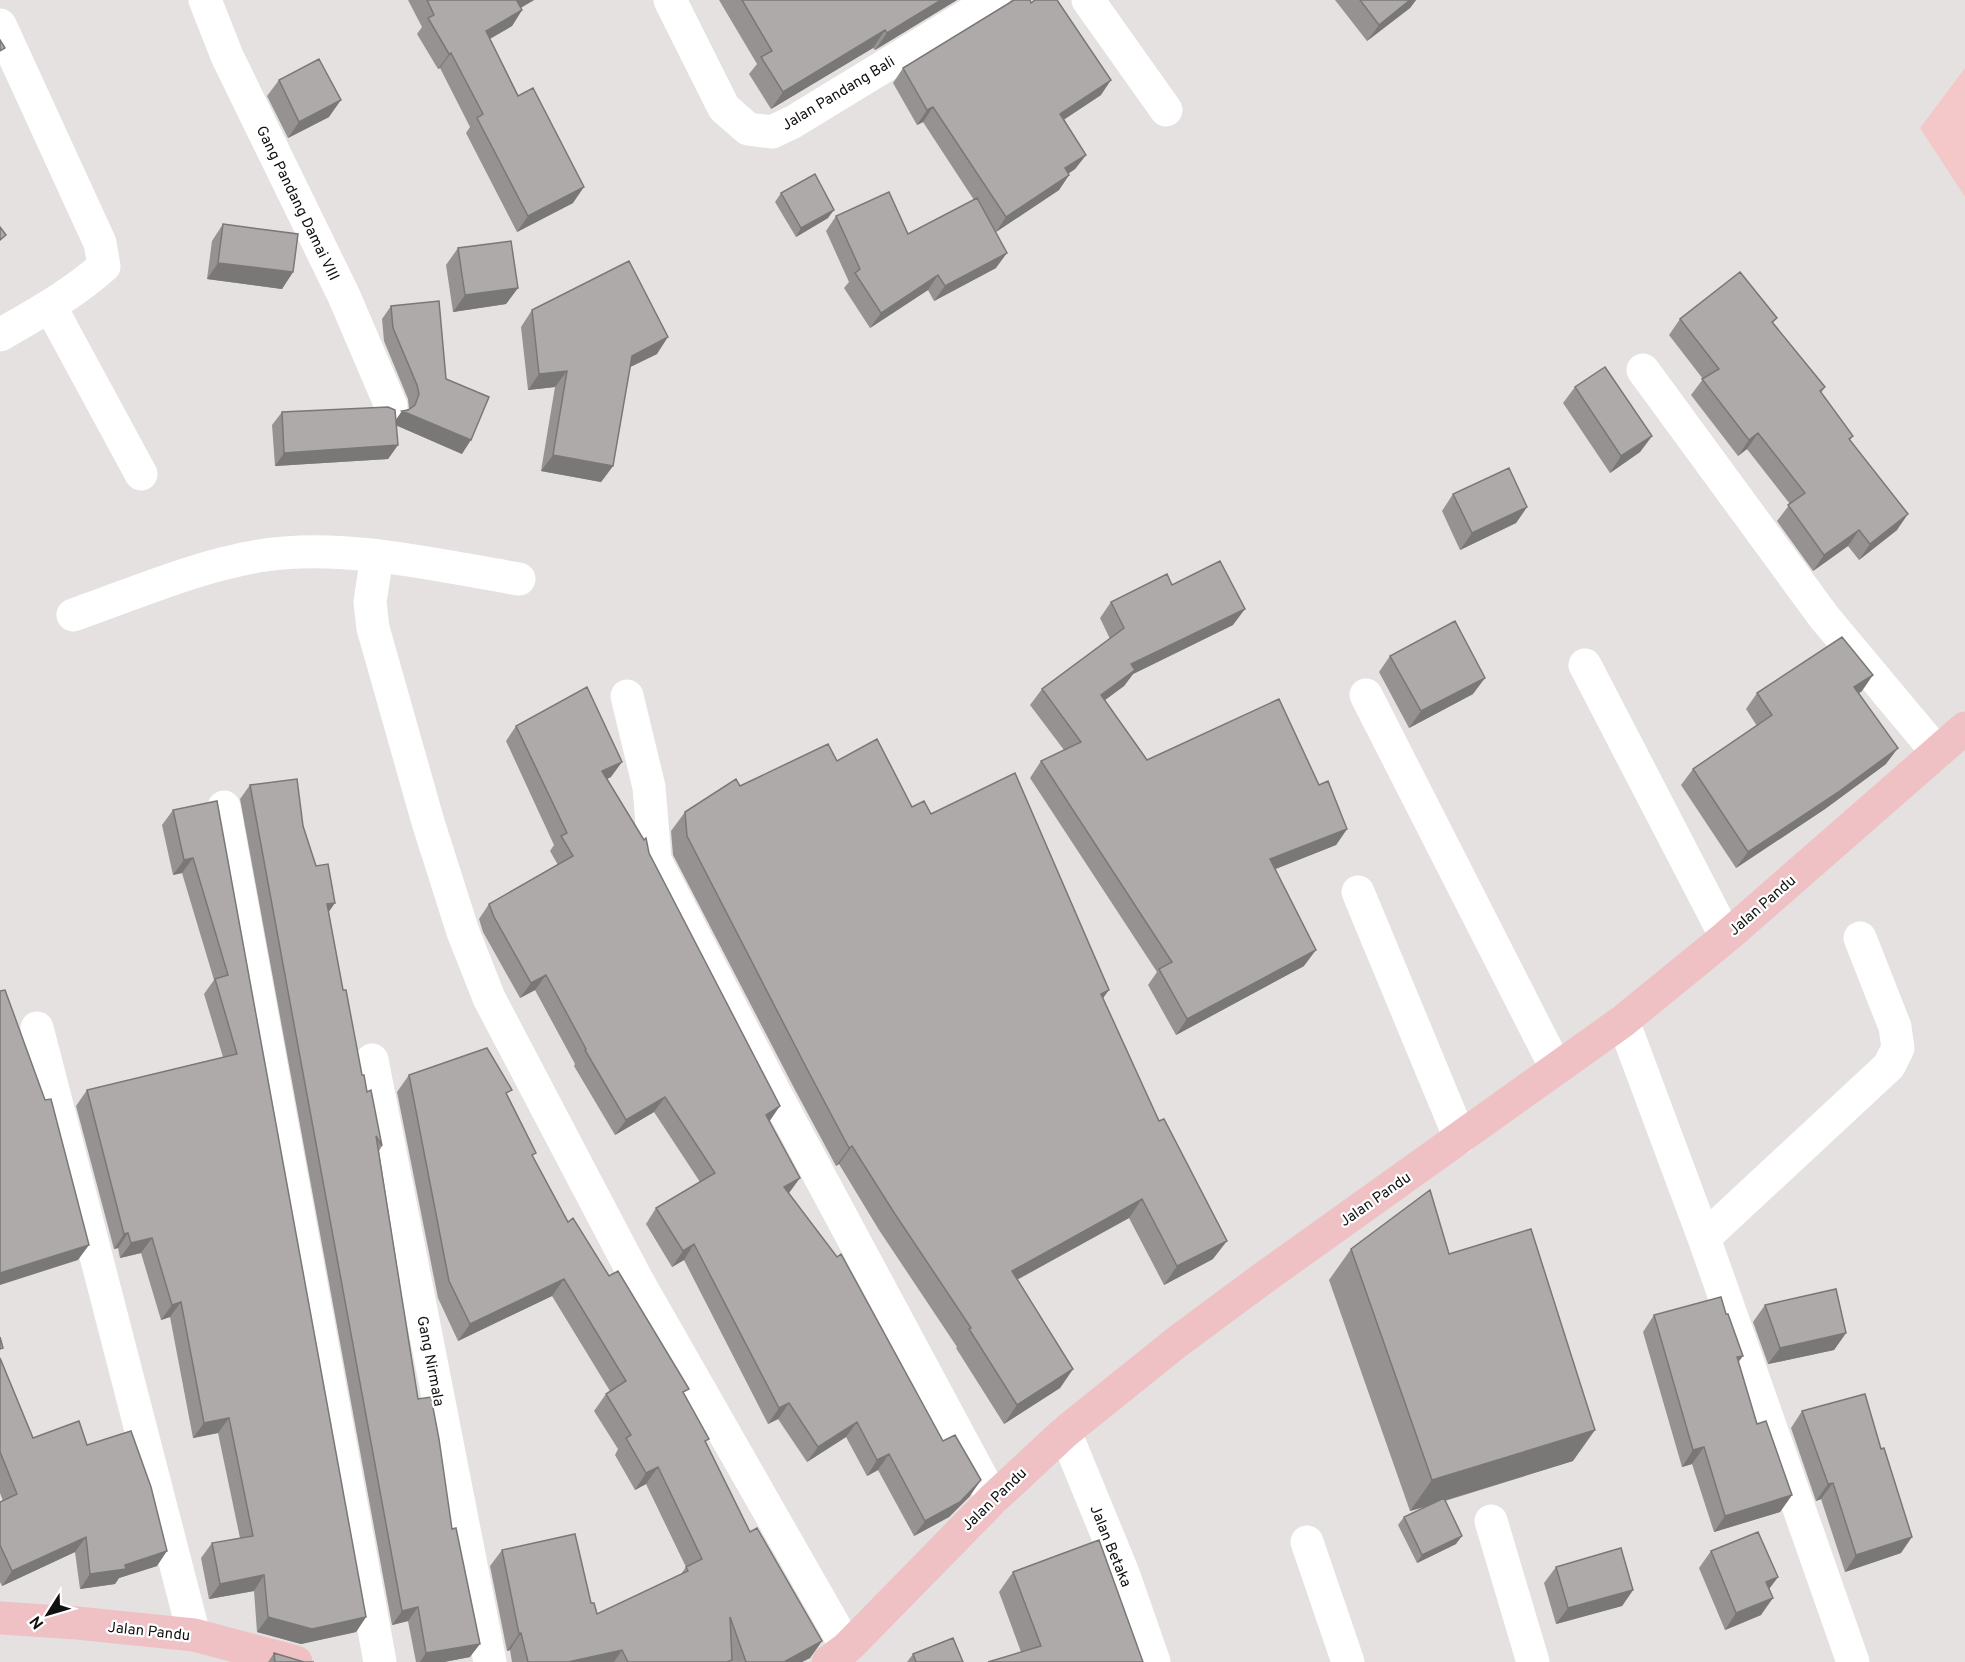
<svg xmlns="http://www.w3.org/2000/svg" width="1965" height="1662" viewBox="0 0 1965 1662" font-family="Overpass,sans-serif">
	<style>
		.green { fill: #f4c8c9 }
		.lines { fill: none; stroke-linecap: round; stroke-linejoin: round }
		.minor { stroke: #fff; stroke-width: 33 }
		.major { stroke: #efc1c4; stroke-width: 33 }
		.wall { fill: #969292 }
		.shaded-wall { fill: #7a7777 }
		.building { fill: #aeaaaa; stroke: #7a7777; stroke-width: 1.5 }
		.labels { text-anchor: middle; stroke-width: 4.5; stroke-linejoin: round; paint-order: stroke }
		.street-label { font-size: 15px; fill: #111010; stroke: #fff }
	</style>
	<rect width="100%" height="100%" fill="#e5e1e1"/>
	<path class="green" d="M1965,68V197L1920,128Z"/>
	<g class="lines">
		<path class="minor" d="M205,0L227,56L344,296L391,406
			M670,0L724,108L748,129L772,132L793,122L993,0
			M1088,0L1166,110
			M0,25L100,243L104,266C73,294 36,314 0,335
			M50,306L141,474
			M1643,370L1824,617L1936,751
			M377,556L370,602L373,628L428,822L463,932L489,998L637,1280L847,1648
			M73,615C136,593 199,565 265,555C346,543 439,566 519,579
			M1585,665L1726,937
			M1366,695L1556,1068
			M627,696L649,787L655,860L776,1095L993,1499
			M224,807L380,1662
			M1358,892L1460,1138
			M1623,1021L1704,1238L1853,1662
			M37,1028L194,1635
			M372,1060L490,1662
			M1704,1238L1889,1066L1898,1048L1895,1027L1860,938
			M1065,1432L1123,1573L1154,1662
			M1491,1521L1533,1662
			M1307,1542L1348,1662"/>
		<path class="major" d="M0,1618L77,1623L194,1635L296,1662
			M828,1662L847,1648L993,1499L1065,1432L1177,1342L1262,1279L1623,1021L1726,937L1965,728"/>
	</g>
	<path class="wall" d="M408,0H534L521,8L522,10L512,26L490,39L573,203L517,232L466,133L470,127L440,68L438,69L417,34L422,27Z
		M719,0H957L875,50L873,48L771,109L749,74L757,64Z
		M1012,0H1030L1101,95L1064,119L1086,155L1075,169L1068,174L1069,175L1059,190L996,232V268L934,301L928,290L870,328L844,288L849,282L826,231L836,216L908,234L974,200L923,122L917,125L893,83L903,68L1011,2Z
		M1335,0H1416L1410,8L1367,41Z
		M279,80L329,117L288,138L267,96Z
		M781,193L828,218L796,237L775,202Z
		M223,224L293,272L282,289L207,279L212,241Z
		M458,248L518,288L506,304L453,312L446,265Z
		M391,306L446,379L462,454L396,425L398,445L388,459L275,466L272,425L282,412L396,420L402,411L409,409L408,399L384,341L382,319Z
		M532,310L657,354L630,367L613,466L601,482L541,471L555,387L528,390L521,327Z
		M1777,318L1773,323L1825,387L1821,393L1853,436L1850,440L1897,530L1859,560L1848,546L1813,571L1777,521L1790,504L1747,449L1738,456L1691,395L1703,379L1669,335L1680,319Z
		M1575,387L1652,436L1640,452L1610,473L1563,403Z
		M1453,494L1527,507L1516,523L1460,550L1442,511Z
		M1172,585L1233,625L1133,674L1124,686L1105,700L1147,760L1319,785L1347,829L1336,845L1275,869L1304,966L1176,1035L1148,985L1157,972L1030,778L1041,761L1064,750L1030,705L1042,689L1110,639L1100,618L1111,602Z
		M1390,656L1473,694L1409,728L1379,672Z
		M1862,691L1859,693L1886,764L1825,809L1736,868L1681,785L1693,769L1757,726L1746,709L1757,693Z
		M516,726L611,777L607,779L649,853L769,1121L789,1193L970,1496L949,1517L914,1536L878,1470L867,1476L846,1437L807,1462L778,1419L768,1424L684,1260L672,1267L646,1224L656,1208L700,1182L654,1112L615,1135L574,1066L575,1064L535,990L520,998L483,932L479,919L489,904L558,865L550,851L554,845L506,741Z
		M837,761L912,807L931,814L1103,999L1213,1259L1164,1285L1129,1218L1017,1280L1073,1369L1060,1388L1004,1424L956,1348L957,1347L879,1230L839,1164L836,1166L793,1086L673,855L671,831L685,812L740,786Z
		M250,785L303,826L328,912L343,990L362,1075L382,1146L379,1151L418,1399L470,1657L444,1662H416L408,1621L392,1625L240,799Z
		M217,801L366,1617L356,1632L301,1644L257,1632L254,1591L209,1599L201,1558L212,1543L240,1538L218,1433L193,1438L170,1317L161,1320L141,1253L120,1258L118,1248L114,1249L76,1106L87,1090L223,1057L204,994L214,980L182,873L173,875L162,825L173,810Z
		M409,1075L507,1096L533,1157L568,1222L609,1276L685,1395L706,1442L750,1532L822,1641L810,1658L802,1662H512L510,1650L507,1651L490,1566L502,1550L591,1603L597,1614L681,1574L686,1567L646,1484L635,1490L615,1455L618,1449L594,1411L606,1394L610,1391L552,1296L458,1341L438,1298L397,1092Z
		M1351,1249L1449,1254L1573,1461L1445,1501L1456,1544L1417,1563L1398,1525L1404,1517L1425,1507L1410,1511L1329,1280Z
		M1765,1305L1846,1333L1834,1350L1768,1364L1753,1322Z
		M1654,1315L1738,1362L1757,1424L1792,1495L1780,1512L1714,1532L1692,1464L1682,1467L1643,1332Z
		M0,1358L33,1438L87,1445L157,1566L119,1578L115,1584L80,1589L75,1552L2,1586L0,1582V1502L3,1501L0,1493Z
		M1802,1411L1901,1553L1845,1572L1821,1499L1816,1501L1791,1428Z
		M1711,1551L1778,1577L1769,1589L1761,1615L1725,1630L1699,1568Z
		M1556,1567L1633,1590L1622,1606L1556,1624L1544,1583Z
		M1013,1572L1143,1662L1021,1652L999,1592Z
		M274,1653L304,1662H314H268Z
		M913,1654L916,1662H907Z"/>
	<path class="shaded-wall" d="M518,0H534L506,16L517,1Z
		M941,0H957L875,50L887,33Z
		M1410,0H1416L1410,8L1367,41L1379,25Z
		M522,10L512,26L475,47L486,31Z
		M885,30L873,48L771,109L783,92Z
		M451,53L440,68L438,69L449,54Z
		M1111,80L1101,95L1050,129L1060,114Z
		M341,100L329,117L288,138L299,122Z
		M933,107L923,122L917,125L927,110Z
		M1086,155L1075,169L1054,183L1065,168Z
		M1069,175L1059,190L996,232L1006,217Z
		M584,187L573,203L517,232L528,216Z
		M834,210L828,218L796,237L801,228Z
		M1007,253L996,268L934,301L945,286Z
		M218,263L293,272L282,289L207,279Z
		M938,275L928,290L870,328L881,313Z
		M518,288L506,304L453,312L465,295Z
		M668,337L657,354L620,372L632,356Z
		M567,371L555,387L528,390L539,374Z
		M402,411L471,440L462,454L393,424Z
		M1758,433L1747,449L1738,456L1749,440Z
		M1652,436L1640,452L1610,473L1621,456Z
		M398,445L388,459L275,466L284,453Z
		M553,455L613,466L601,482L541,471Z
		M1527,507L1516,523L1460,550L1472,533Z
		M1908,514L1897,530L1859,560L1870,544Z
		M1859,530L1848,546L1813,571L1824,555Z
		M1245,609L1233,625L1133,674L1124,686L1090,711L1101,695L1131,664Z
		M1873,675L1862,691L1843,704L1854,687Z
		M1485,678L1473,694L1409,728L1421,711Z
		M1898,748L1886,764L1825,809L1736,868L1748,852Z
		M622,762L611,777L591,786L602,771Z
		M1347,829L1336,845L1258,876L1270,859Z
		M193,858L182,873L173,875L184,860Z
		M335,903L326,916L327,904Z
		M1316,950L1304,966L1176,1035L1187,1019Z
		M546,975L535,990L520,998L531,983Z
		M1109,990L1095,1009L1101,994Z
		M665,1097L654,1112L615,1135L626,1120Z
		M780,1106L769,1122L766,1115Z
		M852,1146L839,1164L836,1166L849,1148Z
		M800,1178L789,1193L784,1187Z
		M1142,1199L1129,1218L998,1290L1012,1271Z
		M128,1233L118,1248L114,1249L124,1234Z
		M152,1238L141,1253L120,1258L131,1243Z
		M1227,1241L1213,1259L1164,1285L1177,1266Z
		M694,1244L684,1260L672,1267L683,1251Z
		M89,1245L78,1260L0,1285V1273Z
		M564,1279L552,1296L458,1341L470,1324Z
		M181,1302L170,1317L161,1320L172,1305Z
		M1846,1333L1834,1350L1768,1364L1780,1348Z
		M1743,1356L1731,1372L1737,1357Z
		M1073,1369L1060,1388L1004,1424L1017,1405Z
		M789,1403L778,1419L768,1424L779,1408Z
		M229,1418L218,1433L193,1438L204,1423Z
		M857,1422L846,1437L807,1462L818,1447Z
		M1595,1430L1573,1461L1410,1511L1432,1480Z
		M1704,1447L1692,1464L1682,1467L1693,1450Z
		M889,1454L878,1470L867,1476L877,1460Z
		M658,1467L646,1484L635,1490L646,1473Z
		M981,1480L970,1496L949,1517L914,1536L925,1521Z
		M1833,1483L1821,1499L1816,1501L1828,1484Z
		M1792,1495L1780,1512L1714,1532L1725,1516Z
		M1462,1536L1456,1544L1417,1563L1422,1555Z
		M86,1537L75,1552L2,1586L12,1571Z
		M1912,1537L1901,1553L1845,1572L1856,1555Z
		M167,1551L157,1566L119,1578L115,1584L80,1589L90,1574L125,1565Z
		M264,1575L254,1591L209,1599L220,1584Z
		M1778,1577L1766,1593V1582Z
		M1633,1590L1622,1606L1556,1624L1568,1608Z
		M1773,1598L1761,1615L1725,1630L1736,1613Z
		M418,1607L408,1621L392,1625L402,1611Z
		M268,1617H366L356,1632L301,1644L257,1632Z
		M521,1633L510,1650L507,1651L519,1634Z
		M822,1641L810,1658L802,1662H784Z
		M480,1644L470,1657L444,1662H420L426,1653Z
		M622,1650L614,1662H568Z"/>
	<path class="building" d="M427,0H518L517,1L522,10L486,31L518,96L533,88L584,187L528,216L477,118L483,114L451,53L449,54L428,18L434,15Z
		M742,0H941L887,33L885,30L783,92L761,57L772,51Z
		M1014,0H1030L1031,3L1035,0H1057L1111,80L1060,114L1086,155L1065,168L1069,175L1006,217L933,107L927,110L903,68Z
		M1360,0H1410L1379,25Z
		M0,40L5,48L0,51Z
		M319,59L341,100L299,122L279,80Z
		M815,174L834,210L801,228L781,193Z
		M889,192L908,234L977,198L1007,253L945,286L938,275L881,313L855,273L860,269L836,216Z
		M223,224L298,234L293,272L218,263Z
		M0,227L6,235L0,240Z
		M511,241L518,288L465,295L458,248Z
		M629,261L668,337L632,356L613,466L553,455L567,371L539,374L532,310Z
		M1740,272L1777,318L1772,322L1825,387L1820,391L1853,436L1849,439L1908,514L1870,544L1859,530L1824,555L1788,505L1805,493L1758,433L1749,440L1702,379L1719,369L1680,319Z
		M439,301L446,379L489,397L471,440L402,411L408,410L415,405L419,394L417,385L393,328L391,306Z
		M1605,367L1652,436L1621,456L1575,387Z
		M388,407L395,410L398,445L284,453L282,412Z
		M1509,468L1527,507L1472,533L1453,494Z
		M1220,561L1245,609L1131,664L1135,670L1101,695L1147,760L1279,699L1319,785L1328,781L1347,829L1270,859L1316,950L1187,1019L1159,969L1172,962L1041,761L1081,742L1042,689L1124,628L1111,602L1167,574L1172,585Z
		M1455,621L1485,678L1421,711L1390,656Z
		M1842,637L1873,675L1854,687L1898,748L1837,793L1748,852L1693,769L1772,715L1757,693Z
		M587,687L622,762L602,771L644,840L646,838L649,853L780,1106L766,1115L800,1178L784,1187L837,1257L841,1254L943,1441L955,1435L981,1480L960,1502L925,1521L889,1454L877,1460L857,1422L818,1447L789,1403L779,1408L694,1244L683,1251L656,1208L715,1173L665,1097L626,1120L585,1050L586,1049L546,975L531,983L494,917L489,904L573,856L561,836L567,833L516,726Z
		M877,739L912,807L924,801L931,814L1015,773L1109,990L1101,994L1159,1121L1164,1119L1227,1241L1177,1266L1142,1199L1012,1271L1073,1369L1017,1405L969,1329L971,1328L893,1211L852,1146L849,1148L806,1067L687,836L685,812L736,779L740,786L828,744L837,761Z
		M297,779L303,826L316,866L328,864L335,903L327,904L343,990H346L362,1075H364L367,1092L371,1090L382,1146L376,1136L418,1399L431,1397L439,1439L452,1529L456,1528L480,1644L426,1653L418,1607L402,1611L250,785Z
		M217,801L366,1617L312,1629L268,1617L264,1575L220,1584L212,1543L253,1536L229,1418L204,1423L181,1302L172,1305L152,1238L131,1243L128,1233L124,1234L87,1090L237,1054L215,979L228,975L193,858L184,860L173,810Z
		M5,990L45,1100L51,1099L89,1245L0,1273V991Z
		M487,1048L512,1090L506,1093L536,1153L532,1155L568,1222L573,1218L609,1276L618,1271L689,1389L683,1392L709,1439L705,1441L750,1532L757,1528L822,1641L784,1662H746L730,1617L732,1660L727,1662H628L622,1650L568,1662H528L521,1633L519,1634L502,1550L575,1534L591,1603H594L597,1614L688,1571L686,1567L702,1559L658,1467L646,1473L626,1438L631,1435L606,1394L626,1381L564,1279L470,1324L449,1281L409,1075Z
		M1430,1190L1449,1254L1531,1229L1595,1430L1432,1480L1351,1249Z
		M1836,1289L1846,1333L1780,1348L1765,1305Z
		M1721,1297L1726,1314H1728L1743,1356L1737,1357L1757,1424L1766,1421L1792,1495L1725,1516L1704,1447L1693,1450L1654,1315Z
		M0,1337L3,1348L0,1349Z
		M0,1358L33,1438L79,1421L87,1445L131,1431L151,1487L167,1551L125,1565L126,1569L90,1574L86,1537L12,1571L0,1545V1502L17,1494L0,1452Z
		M1865,1394L1881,1449L1884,1448L1912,1537L1856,1555L1833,1483L1828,1484L1802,1411Z
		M1444,1498L1462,1536L1422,1555L1404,1517Z
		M1758,1532L1778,1577L1766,1582L1773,1598L1736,1613L1711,1551Z
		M1099,1540L1143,1662H988L1041,1646L1013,1572Z
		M1621,1548L1633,1590L1568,1608L1556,1567Z
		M953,1638L963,1662H916L913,1654Z
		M274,1653L304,1662H314H275Z"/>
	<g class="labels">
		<g class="street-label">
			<text transform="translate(838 93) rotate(-31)" y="5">Jalan Pandang Bali</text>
			<text transform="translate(298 203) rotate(64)" y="5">Gang Pandang Damai VIII</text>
			<text transform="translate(1762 905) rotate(-41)" y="5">Jalan Pandu</text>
			<text transform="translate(1375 1199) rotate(-35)" y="5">Jalan Pandu</text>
			<text transform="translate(431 1361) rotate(79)" y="5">Gang Nirmala</text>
			<text transform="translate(994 1499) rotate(-44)" y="5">Jalan Pandu</text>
			<text transform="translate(1111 1546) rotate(68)" y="5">Jalan Betaka</text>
			<text transform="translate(149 1631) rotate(6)" y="5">Jalan Pandu</text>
		</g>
	</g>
	<g transform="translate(48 1614) rotate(233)" stroke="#ffffff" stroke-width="4.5" paint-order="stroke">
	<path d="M0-4.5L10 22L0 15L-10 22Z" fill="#111010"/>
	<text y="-9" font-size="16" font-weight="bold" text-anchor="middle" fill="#111010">N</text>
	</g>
</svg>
